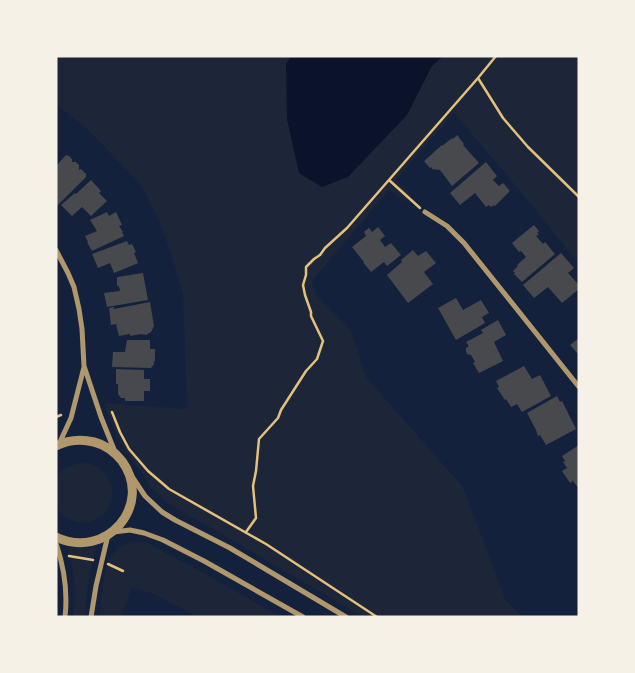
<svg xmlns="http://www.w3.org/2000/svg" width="635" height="673" viewBox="0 0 635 673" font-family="Manrope,sans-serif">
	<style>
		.green { fill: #1d2539 }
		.water { fill: #0b132b }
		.building { fill: #48494c }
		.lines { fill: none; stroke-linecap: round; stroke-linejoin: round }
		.path { stroke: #e5c07b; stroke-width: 2.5 }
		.minor { stroke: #b1986c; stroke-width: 5 }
		.tertiary { stroke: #b1986c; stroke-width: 9 }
	</style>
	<rect width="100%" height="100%" fill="#14213d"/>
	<path class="green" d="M56,56H579V264L525,197L454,113L396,180L412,195L406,202L389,190L312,281L315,294L351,330L366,377L463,487L506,601L523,617H363L220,533L177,509L164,500L153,490L121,444L110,420L104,403L187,409L183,294L172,257L159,220L141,185L87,129L56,104Z
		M81,463C85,463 89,463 93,465C111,472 118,494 107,510C98,523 79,527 66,517C62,515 57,511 56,506C55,501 56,495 56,490C56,487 55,482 56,479C59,468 72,465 81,463Z
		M131,541L148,543L207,575L281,617H198L154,594L131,587L122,617H99C102,599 102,571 112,555C117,548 124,545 131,541Z
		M68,547L96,548L90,570L84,617H73C77,592 74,572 68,547Z"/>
	<path class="water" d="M291,56H443L432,66L407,115L348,177L322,187L299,173L287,119L286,64Z"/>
	<path class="building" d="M457,135L464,144L463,145L479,163L452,186L440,170L432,169V167L431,168L429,167L424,161L442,145V146L452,138L453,139Z
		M66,155L69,156L72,159V162H76L79,165V170L81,169L86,174V177L58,205L56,204V166Z
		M486,162L497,176L493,180L499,186L503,183L510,191L495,206L494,205L491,207L489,205L486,207L475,193L460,205L450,193Z
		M91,180L101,191L99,193L107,201L91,216L82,207L72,216L61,205L75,193L76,194Z
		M107,212L109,216L116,212L122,225L119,226L123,232H122L124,236L92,251L87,242H88L85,236L97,231L90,220Z
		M534,225L539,231L537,233L539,234L536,236L543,244L545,242L555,254L522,282L514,274L515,273L513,271L518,266L517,265L526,257L521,251L519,252L512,243Z
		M378,227L385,236L380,240L385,247L391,243L401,255L387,266L384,262L371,272L363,262H364L352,247L366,236L364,232L369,228L372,232Z
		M127,241L129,245L132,244L136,252L134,253L138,263L136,264L114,273L110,263L98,268L92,254Z
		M413,250L418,256L426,251L436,263L424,272L433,284L408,303L387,275L402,262L401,260Z
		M561,253L574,268L568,273L579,285V289L562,303L548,287L534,298L523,285Z
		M143,273L148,300L107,307L104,293L120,291L119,286L118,287L117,285V277Z
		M456,298L463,310L481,300L489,313L482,317L485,323L456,340L438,308Z
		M150,302L154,326L151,332L146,335L141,334L130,336V334L119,336L116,324L111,325L109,308L114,307V309Z
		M498,320L506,335L494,342L503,361L479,373L473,363L475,362L471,355L467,354L466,351V348L469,346L466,342L483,333L481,330Z
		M579,338V355L570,345Z
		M127,340H150V349H155V361H154V364L151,368L112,367L113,352H125Z
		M524,366L532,379L540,375L551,396L522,412L517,404L511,407L506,399L505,400L497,388L499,387L496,381Z
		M116,369L144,370V379H150V391H144V401H125V398H121L118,394V384H116Z
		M557,396L560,402L562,401L576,429L546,445L540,435L538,436L536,430L527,413Z
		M579,445V489L573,481L570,483L562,471L567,468L563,462L565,461L562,456Z"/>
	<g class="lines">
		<path class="path" d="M478,78L503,118L528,147L579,197
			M389,180L420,208
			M112,412L120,432L129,449L148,471L169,489L266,544L377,617
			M56,417L61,415
			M246,532L256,518L253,486L256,471L259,439L278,418L281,410L306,371L317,359L323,341L311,316V312L305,295L303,285L306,275V267L314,259L320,255L325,248L347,228L478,78L496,56
			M69,556L93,560
			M108,564L123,571"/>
		<path class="minor" d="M425,212L447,226L464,243L579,387
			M56,250L68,273L74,287L79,309L82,329L84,366L101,417L115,452
			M59,444L71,418L84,367
			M131,475L145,496L162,512L175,520L230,548L346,617
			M113,532L130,530L144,533L163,540L204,561L303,617
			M56,543C64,567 68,591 65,617
			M91,617L96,586L108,535"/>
		<path class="tertiary" d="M56,446C68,440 81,439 94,442C106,445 114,451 122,461C154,505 106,561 56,537"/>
	</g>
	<rect width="635" height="673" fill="none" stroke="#f6f1e7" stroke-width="115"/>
</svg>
